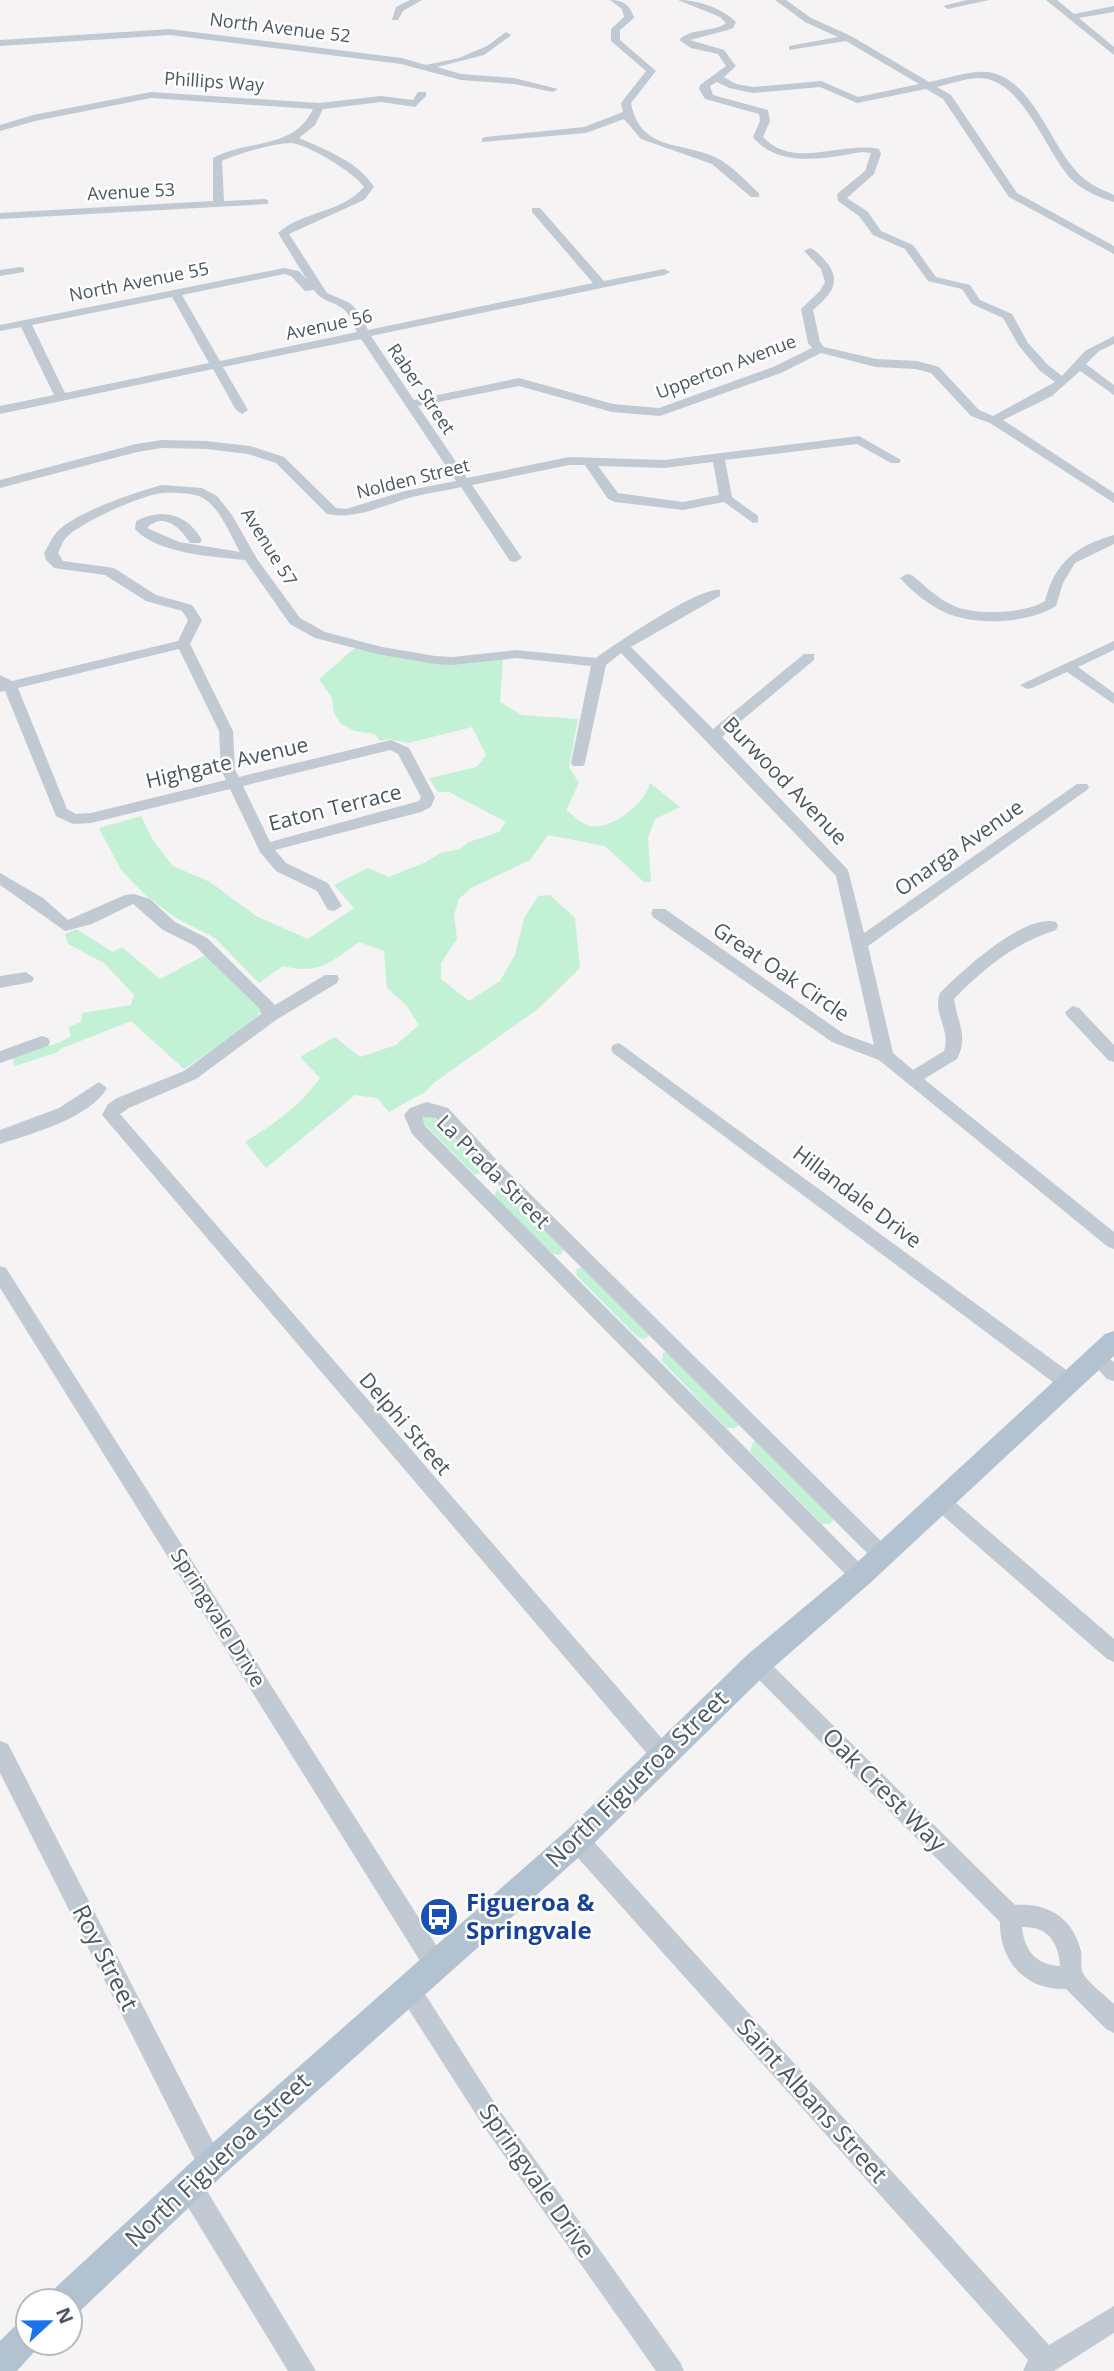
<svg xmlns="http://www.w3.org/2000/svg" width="1114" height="2371" viewBox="0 0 1114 2371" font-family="'Open Sans',sans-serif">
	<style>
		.green { fill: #c3f1d5 }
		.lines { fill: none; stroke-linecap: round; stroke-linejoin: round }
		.minor { fill: #c1cad2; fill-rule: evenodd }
		.major { fill: #b3c2d1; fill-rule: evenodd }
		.labels { text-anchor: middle; stroke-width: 5; stroke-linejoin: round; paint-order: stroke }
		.far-street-label { font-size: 18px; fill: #4a5661; stroke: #fff }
		.street-label { font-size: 21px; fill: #4a5661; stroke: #fff }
		.near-street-label { font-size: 24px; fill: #4a5661; stroke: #fff }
		.near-transit-label { font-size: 24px; font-weight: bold; fill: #164399; stroke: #fff; text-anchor: start }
	</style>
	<rect width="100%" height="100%" fill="#f5f3f3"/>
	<path class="green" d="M356,647L414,660L503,659L500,702L522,715L578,719L569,767L579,783L566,810C572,814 582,824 589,826C611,831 646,803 650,783L680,807L655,819L648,838L651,882H644L605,846L548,835L530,860L471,888L459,899L454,915L457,939L441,963V979L469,1001L500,981L515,955L524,918L538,896L550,895L575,918L580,968L538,1009L435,1082L425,1092L389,1112L377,1098L355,1095L266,1168L245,1142C274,1124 300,1106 320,1078L300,1057L335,1037L360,1057L396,1045L419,1025L406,1005L387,988L384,951L359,942C331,962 319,975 283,966L259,983L215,938L176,918L145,895L121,870L99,828L141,816L154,842L173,866L210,882L256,916L308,939L354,908L334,885L368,868L389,877L426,862L440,853L460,849L469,842L499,832L506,822L449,792H438L429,778L477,767L486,755L472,727L408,743L388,739L380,741L375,734L355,731L341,724L334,713L332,698L319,679Z
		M76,929L113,952L122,947L160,979L209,953L262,1010L252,1023L184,1069L131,1021L60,1049L58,1052L15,1066L12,1058L60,1042L71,1036L68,1027L81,1022L82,1013L131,1005L134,995L104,963L68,944L65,934Z
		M432,1113L486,1171L475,1175L420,1120L421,1117Z
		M502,1188L563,1244V1251L560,1255L553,1254L494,1197L497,1190Z
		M586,1267L650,1335L644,1339L636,1336L577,1276L576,1269Z
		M667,1351L739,1425L735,1428H726L662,1361L663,1353Z
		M758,1441L834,1520L830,1524H822L750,1451L753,1442Z"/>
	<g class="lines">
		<path class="minor" d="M410,0H422L403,11L398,20H392L396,7Z
			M610,0C624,0 630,5 634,18L620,30V40L656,71L631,103C640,152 682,141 717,158C733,166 745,181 759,193V197H751L712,164L641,139L624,119L586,133L482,142V138L486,137L584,127L623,112L621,103L646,71L611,41V29L624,17L622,9Z
			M678,0C698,0 722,8 736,22L733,28L728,30L690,40L724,50L736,66L724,77L736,84L753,87L821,81L858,97L919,84L846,41L789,50V46L838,37L805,22L775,0H786L811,18L851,36L929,82C945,79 962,73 978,72C1031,68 1049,147 1081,176C1090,185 1103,190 1114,195V202C1100,198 1082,190 1071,179C1046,152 1022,78 979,78C966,78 950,84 937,87L951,95L1017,193L1114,246V254L1009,197L943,99L926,89L857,103L820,87L753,93L729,88L717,82L710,86L713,95L768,110L770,121L763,137C793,170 842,141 879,149L881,154L874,174L847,198L868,212L881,231L913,245L936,277L970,285L980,300L1012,314L1028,343L1048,365L1062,376L1085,351L1114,336V344L1099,351L1086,364L1114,385V395L1080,371L1052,396L1003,420L1114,493V503L990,423L971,416L931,373L916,369L876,367L821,353L781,373L660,416L612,412L519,386L418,406L467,478L569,457L664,460L859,436L901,460L899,463H891L857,444L725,460L732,497L758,516V522L753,523L724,502L683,510L615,502L608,499L585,465H569L472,485L522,558L515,562L510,561L461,487C445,491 428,493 412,497C384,505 356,520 327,514L276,463L248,454L206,449L162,448L137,452L0,488V480L136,444L162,440L206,441L250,446L284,457L336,508L346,509L405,491L456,481L361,339L223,367L248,410L242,414L236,410L213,369L0,414V406L54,395L21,327L0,331V325L284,268L299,271L307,280L278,233C302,211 342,213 364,187C355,173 306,143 290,143C275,143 236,154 222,161L224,201L264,199L268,200V204L0,219V213L213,201V158C249,139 294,150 313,109L151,98L35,121L0,131V125L33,115L151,92L319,103L381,96L413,100L418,92H426V96L415,107L381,102L323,109L315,125L299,138C326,150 359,162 374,187L364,200L289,234L327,293L350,303L360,313L368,330L593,283L532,212V208H540L604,281L664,269L670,272L664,275L371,336L414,400L519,378L613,404L659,408L773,367L812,348L808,343L801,309L820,291L825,282L821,269L804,251L810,248C817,251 822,257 827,263C843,283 829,296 813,310L820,342L824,347L876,359L917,361L939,367L979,410L993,416L1055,382L1040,371L1019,346L1003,318L972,304L962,289L928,281L905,249L873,235L859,216L838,201L837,194L865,171L871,153L862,152C827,158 778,169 753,137L760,121L759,114L705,99L699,89L700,85L726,66L718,54L691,48L679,40C692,27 713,33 726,23L720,17ZM284,274L291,276L305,291L314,290C321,301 332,301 342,308C350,313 353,324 357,332L220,361L182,295ZM172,297L209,363L65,393L32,325ZM713,462L719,495L683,502L618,493L598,466L664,468Z
			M967,0H989L948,9L943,6Z
			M1046,0H1057L1074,14L1114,6V12L1079,18L1114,47V55Z
			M170,29L402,58L426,65L459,58L487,46L506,32L511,35L509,37L484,55L437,67L461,74L514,78L558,89L553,92L514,84L461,80L401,64L170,35L0,46V40Z
			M20,267L24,268V272L0,276V270Z
			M162,485L202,488L217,496L232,515L257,559L300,618L325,632L382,647L435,656L452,657L516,650L596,658C614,645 700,586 720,590V596L631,647L713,729L804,654H814V660L722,737L848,870L864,933L1077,784H1087L1089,787L1087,790L868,946L893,1053L913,1070L944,1051C951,1029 932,1013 940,993C961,972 1024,913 1056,922L1058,926L1056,930C1015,943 984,968 954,999C957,1022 969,1036 957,1059L924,1079L1114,1232V1249L1108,1247L879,1060L832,1042L653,917L651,913L653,909H665L844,1034L874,1045L836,876L621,653L606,665L585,763L583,766H573L571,763L591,666L516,658L452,665L435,664L382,655L315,638L290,624L245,560C214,557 155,553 135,529L136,521C163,507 187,514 202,540L200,543H190C181,528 163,511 147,528L179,542L240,552C230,535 219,504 199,496C191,493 171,492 162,493C142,495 78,523 65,539C62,543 60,549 58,553L63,561L114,568L156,595L192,605L202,620L190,644L233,731L235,770L239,777L391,740L409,748L435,797L431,807L421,812L275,850L286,863L328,883L342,906L334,911L328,910L317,891L276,871L260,852L230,789L91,823L73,824L56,816L5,691L0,692V675L12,681L178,641L188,620L182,611L146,601L105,575L54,568L46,560L44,553C48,547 51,539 56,533C73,513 136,492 162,485ZM179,649L219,731L221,770L226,780L91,813L76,814L67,809L18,688ZM390,750L398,754L421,797L419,801L270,842L243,786Z
			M1114,535V544L1075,563L1063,583L1056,606C1027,624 974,626 944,612C928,604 911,591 900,578L907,574L912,575C925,586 937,598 952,605C973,616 1025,614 1045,601C1055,562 1076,546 1114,535Z
			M1114,641V650L1078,667L1114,693V704L1067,672L1032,688L1027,689L1020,685Z
			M0,873L43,898L68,920L125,895L134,894L150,899L175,922L207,938L275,1005L325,975H337L339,979L337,983L276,1020L196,1079L129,1108L120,1114L671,1749L674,1756L671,1763L663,1766L655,1763L102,1115L108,1104L117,1098L184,1071L261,1014L260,1009L195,946L163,930L133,904L92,924L65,931L0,885Z
			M26,972L34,978L32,982L0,988V976Z
			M1073,1006L1079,1008L1114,1045V1062L1108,1060L1067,1016L1065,1012Z
			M42,1036L48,1038L50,1042L48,1046L0,1063V1051Z
			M619,1043L1076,1377L1078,1383L1076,1389L1069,1391L1062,1389L613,1053L611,1049L613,1045Z
			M99,1082L107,1088C90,1118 31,1134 0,1144V1130L59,1108Z
			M427,1102L448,1108L507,1171L890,1550L893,1556L890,1562L883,1565L876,1562L495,1181L436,1118L422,1117L425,1126L867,1570L870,1576L867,1582L860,1585L853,1582L412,1134L404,1115L410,1108Z
			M0,1266L6,1268L443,1956L446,1964L443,1972L435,1975L427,1972L0,1288Z
			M1096,1350L1114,1362V1381L1107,1379L1087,1358L1089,1353Z
			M941,1493L948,1496L1114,1639V1662L1107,1659L934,1508L931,1502L934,1496Z
			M757,1654L764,1657L1015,1905C1048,1902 1073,1918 1081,1951C1082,1957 1080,1967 1083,1973C1086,1981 1107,1997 1114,2004V2033L1106,2029L1066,1989C1026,1991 999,1961 1000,1922L750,1671L747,1664L750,1657ZM1022,1927C1047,1926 1059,1942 1060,1966C1036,1965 1024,1950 1022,1927Z
			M0,1741L8,1744L220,2156L223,2165L220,2174L211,2177L202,2174L0,1773Z
			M577,1829L585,1832L1049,2345L1114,2306V2333L1054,2371H1023L1028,2360L569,1848L566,1840L569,1832Z
			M408,1976L416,1980L498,2108L680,2362L684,2371H656L482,2124L400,1996L396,1988L400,1980Z
			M189,2173L198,2176L316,2371H288L180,2194L177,2185L180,2176Z"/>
		<path class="major" d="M1114,1331V1356L869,1584L767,1673L587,1850L222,2176L78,2313L70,2316V2301H50L54,2289L200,2154L567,1830L747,1655L851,1568L1105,1334Z
			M28,2320V2343H42L17,2371H0V2341L16,2325Z"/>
	</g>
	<defs>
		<symbol id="bus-disc" viewBox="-11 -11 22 22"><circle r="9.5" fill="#1a4fb4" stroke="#fff"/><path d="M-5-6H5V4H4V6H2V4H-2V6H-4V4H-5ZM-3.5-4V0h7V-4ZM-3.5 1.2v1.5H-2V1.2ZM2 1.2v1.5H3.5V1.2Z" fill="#fff"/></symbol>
	</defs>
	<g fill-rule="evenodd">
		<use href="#bus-disc" x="417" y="1895" width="44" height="44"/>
	</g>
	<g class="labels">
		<g class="far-street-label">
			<text transform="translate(280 28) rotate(7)" y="6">North Avenue 52</text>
			<text transform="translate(214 82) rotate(4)" y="6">Phillips Way</text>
			<text transform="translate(131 192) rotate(-3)" y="6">Avenue 53</text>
			<text transform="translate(139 282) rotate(-11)" y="6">North Avenue 55</text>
			<text transform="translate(329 325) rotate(-12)" y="6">Avenue 56</text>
			<text transform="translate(726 367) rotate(-21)" y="6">Upperton Avenue</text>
			<text transform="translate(421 389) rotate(56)" y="6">Raber Street</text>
			<text transform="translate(413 479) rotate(-14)" y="6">Nolden Street</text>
			<text transform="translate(269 547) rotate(58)" y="6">Avenue 57</text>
		</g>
		<g class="street-label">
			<text transform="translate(227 763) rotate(-13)" y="7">Highgate Avenue</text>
			<text transform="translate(785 781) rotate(46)" y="7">Burwood Avenue</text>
			<text transform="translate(335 808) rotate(-14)" y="7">Eaton Terrace</text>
			<text transform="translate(959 848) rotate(-35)" y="7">Onarga Avenue</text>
			<text transform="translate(781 972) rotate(34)" y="7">Great Oak Circle</text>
			<text transform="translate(493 1172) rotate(45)" y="7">La Prada Street</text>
			<text transform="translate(857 1197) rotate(37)" y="7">Hillandale Drive</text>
			<text transform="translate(405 1424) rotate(49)" y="7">Delphi Street</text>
			<text transform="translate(218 1618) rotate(58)" y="7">Springvale Drive</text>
		</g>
		<g class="near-street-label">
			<text transform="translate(637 1779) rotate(-44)" y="8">North Figueroa Street</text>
			<text transform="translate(884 1790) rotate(45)" y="8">Oak Crest Way</text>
			<text transform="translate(105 1958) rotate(63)" y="8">Roy Street</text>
			<text transform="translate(812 2101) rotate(48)" y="8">Saint Albans Street</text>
			<text transform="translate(218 2160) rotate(-43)" y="8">North Figueroa Street</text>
			<text transform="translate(537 2181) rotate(55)" y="8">Springvale Drive</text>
		</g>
		<g class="near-transit-label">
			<text x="466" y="1911">Figueroa &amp;<tspan x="466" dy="28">Springvale</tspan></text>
		</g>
	</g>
	<g transform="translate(49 2322) rotate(68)"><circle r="33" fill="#ffffff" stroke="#b7bbc0" stroke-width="2"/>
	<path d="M0-5L12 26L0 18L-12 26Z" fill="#1a73e8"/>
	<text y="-10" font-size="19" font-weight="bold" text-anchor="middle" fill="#4a5661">N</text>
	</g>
</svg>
